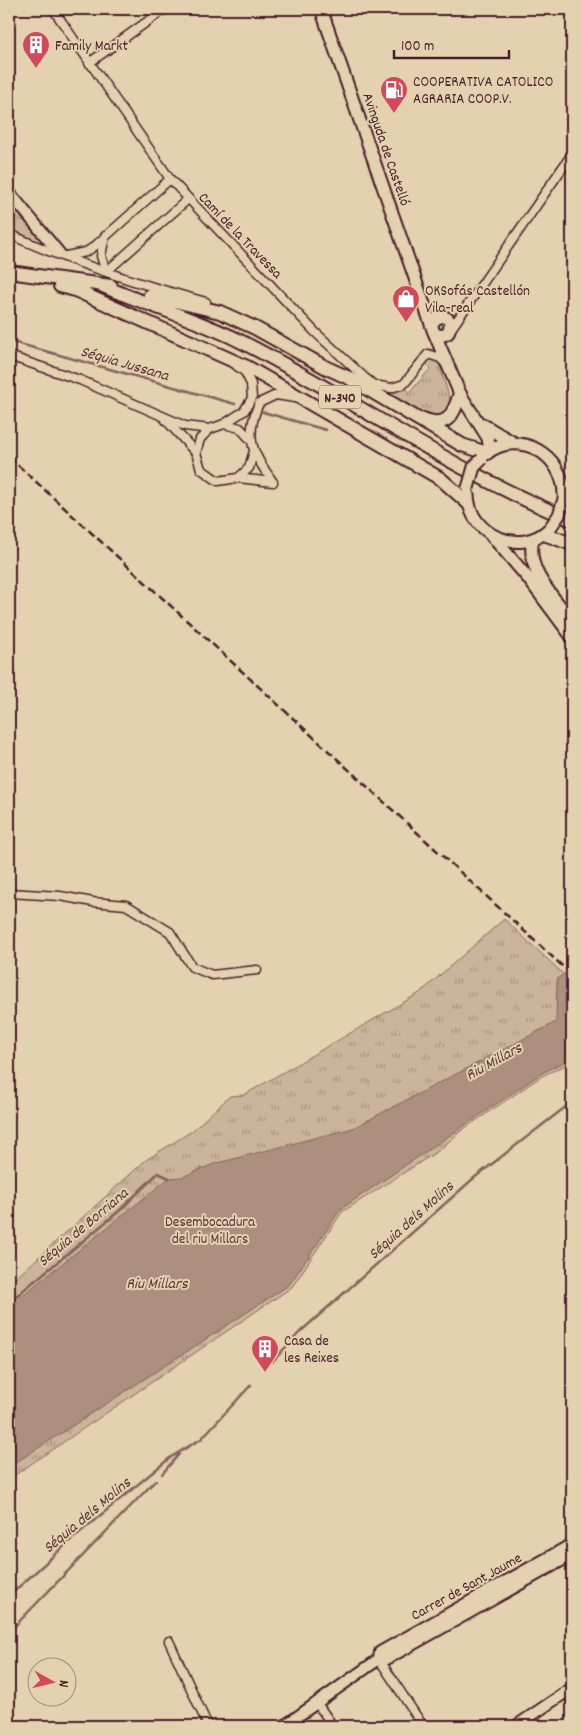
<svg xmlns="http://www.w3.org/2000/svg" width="581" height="1735" viewBox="0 0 581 1735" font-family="Dekko,sans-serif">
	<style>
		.grass { fill: url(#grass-tufts); stroke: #8a6a62 }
		.water { fill: #ac8f7e; stroke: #85625d }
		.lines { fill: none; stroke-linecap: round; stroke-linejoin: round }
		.stream { stroke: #85625d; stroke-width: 2.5 }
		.minor-casing { stroke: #4a1f2b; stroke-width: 11 }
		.tertiary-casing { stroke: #4a1f2b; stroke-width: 14 }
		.secondary-casing { stroke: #4a1f2b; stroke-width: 15 }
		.trunk-casing { stroke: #4a1f2b; stroke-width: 16 }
		.minor { stroke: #e4d1af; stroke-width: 8 }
		.tertiary { stroke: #e4d1af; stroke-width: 10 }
		.secondary { stroke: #e4d1af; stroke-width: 11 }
		.trunk { stroke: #e4d1af; stroke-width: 12 }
		.rail { stroke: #4a1f2b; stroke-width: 2.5; stroke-dasharray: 8 4; stroke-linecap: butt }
		.secondary-bridge-casing { stroke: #4a1f2b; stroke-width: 15; stroke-linecap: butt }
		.secondary-bridge { stroke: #e4d1af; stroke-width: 11 }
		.labels { text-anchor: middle; stroke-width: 4; stroke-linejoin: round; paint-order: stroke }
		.shield { fill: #e4d1af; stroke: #785453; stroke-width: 1 }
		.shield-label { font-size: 14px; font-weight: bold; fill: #4a1f2b }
		.poi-label { font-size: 15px; fill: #4a1f2b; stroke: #e4d1af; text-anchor: start }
		.street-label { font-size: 15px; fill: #4a1f2b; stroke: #e4d1af }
		.park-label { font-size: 15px; fill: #5d353c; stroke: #e4d1af }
		.water-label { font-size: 16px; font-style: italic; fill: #5e353c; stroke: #e4d1af }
	</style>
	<defs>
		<pattern id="grass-tufts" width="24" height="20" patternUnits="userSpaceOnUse" patternTransform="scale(1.25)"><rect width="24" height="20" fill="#cbb499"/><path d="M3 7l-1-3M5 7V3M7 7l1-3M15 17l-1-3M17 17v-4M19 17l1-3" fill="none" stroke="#a7927d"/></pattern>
	</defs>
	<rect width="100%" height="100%" fill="#e4d1af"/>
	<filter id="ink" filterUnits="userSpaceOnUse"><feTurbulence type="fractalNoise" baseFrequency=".02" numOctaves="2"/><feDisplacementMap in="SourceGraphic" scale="10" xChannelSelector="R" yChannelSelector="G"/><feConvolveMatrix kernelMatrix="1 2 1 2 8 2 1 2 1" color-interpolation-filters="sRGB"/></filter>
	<g filter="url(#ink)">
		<path class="grass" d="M9,202L44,244L9,228Z
			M430,359H435L439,364L451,403V408L442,417L426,415L382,391L404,388L410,392L431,368L425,363Z
			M504,919L572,982V1062L542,1076L462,1130L438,1151L342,1212L292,1287L9,1479V1284L146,1160L192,1131L230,1096L244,1095L421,992Z"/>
		<path class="water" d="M572,968V1058L542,1073L341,1209L289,1285L9,1467V1306L169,1178L182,1177L214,1164L353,1128L556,1022L557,979Z"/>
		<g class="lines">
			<path class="stream" d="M9,341L235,404
				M263,412L326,430
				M9,1302L118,1212L158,1173L169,1178
				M272,1362L300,1332L474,1178L572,1102
				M162,1474L179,1454
				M9,1596L73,1538L171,1457L201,1439L251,1385
				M9,1632L156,1480"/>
			<defs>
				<path id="minor" d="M53,9L170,179L315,332L364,377L374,385L391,388L404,384L428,354L440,358L445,363
					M569,9L572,13
					M89,63L165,9
					M9,234C72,263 139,284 206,302
					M105,236L101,256L106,272L187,200
					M66,256L86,252L95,246L170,179
					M451,329L572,154
					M9,356L80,380L185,426L210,429L224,424L244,411L252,398L251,384L245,372L237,366
					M165,419L196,453L201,469L218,481L238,478L273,482
					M224,424L240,428L250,439
					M196,453L200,439L210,429
					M238,478L249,468L253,454
					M273,482C252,452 244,438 259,403L276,395L295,398
					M9,893L60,896L93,902L126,905L170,932L192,967L212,975L257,970
					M169,1641L208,1726
					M379,1659L423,1726
					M566,1692L572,1701
					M316,1702L333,1726"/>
				<path id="tertiary" d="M9,192L60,254
					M379,1659L380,1652L572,1544
					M284,1726L379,1659H387L572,1555
					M516,1726L572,1688"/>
				<path id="secondary" d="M321,9L433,330L460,394L488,438L490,451
					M432,325C436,315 446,314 451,323L448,333L441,336L436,334
					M482,424L514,443
					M486,454C519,428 564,455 564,495
					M468,495C469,535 520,557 549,529
					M491,535L528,578L572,637
					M533,540C525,571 555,598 572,621"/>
				<path id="trunk" d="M9,272L111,286
					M60,286L75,290L247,367L441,479L468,503
					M103,286C147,305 193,318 236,339C350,396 454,473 572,520
					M150,295L220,312L255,328L327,368L349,378L462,445L487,453
					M423,419C448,429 453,415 460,394
					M564,487L572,493
					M544,534L572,544"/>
			</defs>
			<use href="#minor" class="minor-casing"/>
			<use href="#tertiary" class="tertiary-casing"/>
			<use href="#secondary" class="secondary-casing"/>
			<use href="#trunk" class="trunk-casing"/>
			<use href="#minor" class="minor"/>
			<use href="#tertiary" class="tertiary"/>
			<use href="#secondary" class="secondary"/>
			<use href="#trunk" class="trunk"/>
			<path class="rail" d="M9,457L572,975"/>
			<defs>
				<path id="secondary-bridge" d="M468,488L474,467L482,459
					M550,528L559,515L564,499"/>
			</defs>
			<use href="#secondary-bridge" class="secondary-bridge-casing"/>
			<use href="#secondary-bridge" class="secondary-bridge"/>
		</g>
	</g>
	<defs>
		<symbol id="building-pin" viewBox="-11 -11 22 30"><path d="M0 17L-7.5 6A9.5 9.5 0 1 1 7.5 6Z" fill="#d1495b" stroke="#e4d1af"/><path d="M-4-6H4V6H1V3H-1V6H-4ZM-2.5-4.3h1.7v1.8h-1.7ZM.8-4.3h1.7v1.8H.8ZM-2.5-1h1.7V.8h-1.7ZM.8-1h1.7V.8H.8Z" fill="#fff"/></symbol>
		<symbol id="fuel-pin" viewBox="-11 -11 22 30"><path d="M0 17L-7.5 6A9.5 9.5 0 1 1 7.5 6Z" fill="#d1495b" stroke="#e4d1af"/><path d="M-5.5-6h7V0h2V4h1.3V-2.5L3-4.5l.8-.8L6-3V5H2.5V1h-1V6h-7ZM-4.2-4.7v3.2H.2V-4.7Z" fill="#fff"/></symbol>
		<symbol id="shop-pin" viewBox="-11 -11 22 30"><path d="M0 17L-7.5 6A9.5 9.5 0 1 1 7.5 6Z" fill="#d1495b" stroke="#e4d1af"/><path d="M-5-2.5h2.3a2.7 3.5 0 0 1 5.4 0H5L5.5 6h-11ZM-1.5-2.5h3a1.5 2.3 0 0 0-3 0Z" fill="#fff"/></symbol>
	</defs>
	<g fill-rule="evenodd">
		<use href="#building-pin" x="20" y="29" width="32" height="43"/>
		<use href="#fuel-pin" x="378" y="74" width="32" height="43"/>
		<use href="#shop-pin" x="390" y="283" width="32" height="43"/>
		<use href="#building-pin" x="249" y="1333" width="32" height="43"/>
	</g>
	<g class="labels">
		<rect class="shield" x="319" y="385.5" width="42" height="23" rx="4"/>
		<g class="shield-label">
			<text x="340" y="402">N-340</text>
		</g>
		<g class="poi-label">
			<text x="55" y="50">Family Markt</text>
			<text x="413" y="86">COOPERATIVA CATOLICO<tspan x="413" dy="17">AGRARIA COOP.V.</tspan></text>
			<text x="425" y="295">OKSofás Castellón<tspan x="425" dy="17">Vila-real</tspan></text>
			<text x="284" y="1345">Casa de<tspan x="284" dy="17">les Reixes</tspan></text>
		</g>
		<g class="street-label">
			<text transform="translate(387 149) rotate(71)" y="5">Avinguda de Castelló</text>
			<text transform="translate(241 235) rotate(46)" y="5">Camí de la Travessa</text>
			<text transform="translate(466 1586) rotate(-29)" y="5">Carrer de Sant Jaume</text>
		</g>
		<g class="park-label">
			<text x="210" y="1226">Desembocadura<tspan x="210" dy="17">del riu Millars</tspan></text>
		</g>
		<g class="water-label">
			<text transform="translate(125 362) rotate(16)" y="6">Séquia Jussana</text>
			<text transform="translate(493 1060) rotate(-29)" y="6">Riu Millars</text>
			<text transform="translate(410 1219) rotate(-42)" y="6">Séquia dels Molins</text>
			<text transform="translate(82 1226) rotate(-40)" y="6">Séquia de Borriana</text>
			<text x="157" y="1288">Riu Millars</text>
			<text transform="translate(86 1514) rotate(-40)" y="6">Séquia dels Molins</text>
		</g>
	</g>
	<rect width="581" height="1735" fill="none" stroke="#e4d1af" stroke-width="30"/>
	<rect x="15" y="15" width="551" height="1705" fill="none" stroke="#4a1f2b" stroke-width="2" filter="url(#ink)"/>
	<g transform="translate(52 1682) rotate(98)"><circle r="24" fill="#e4d1af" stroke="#a68a7a"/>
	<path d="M0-4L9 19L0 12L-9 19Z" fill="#d1495b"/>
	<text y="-8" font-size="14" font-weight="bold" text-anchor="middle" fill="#4a1f2b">N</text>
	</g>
	<path d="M394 50v8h115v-8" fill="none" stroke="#4a1f2b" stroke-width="2.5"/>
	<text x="401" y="50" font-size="15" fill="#4a1f2b" stroke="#e4d1af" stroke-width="4" paint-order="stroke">100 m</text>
</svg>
